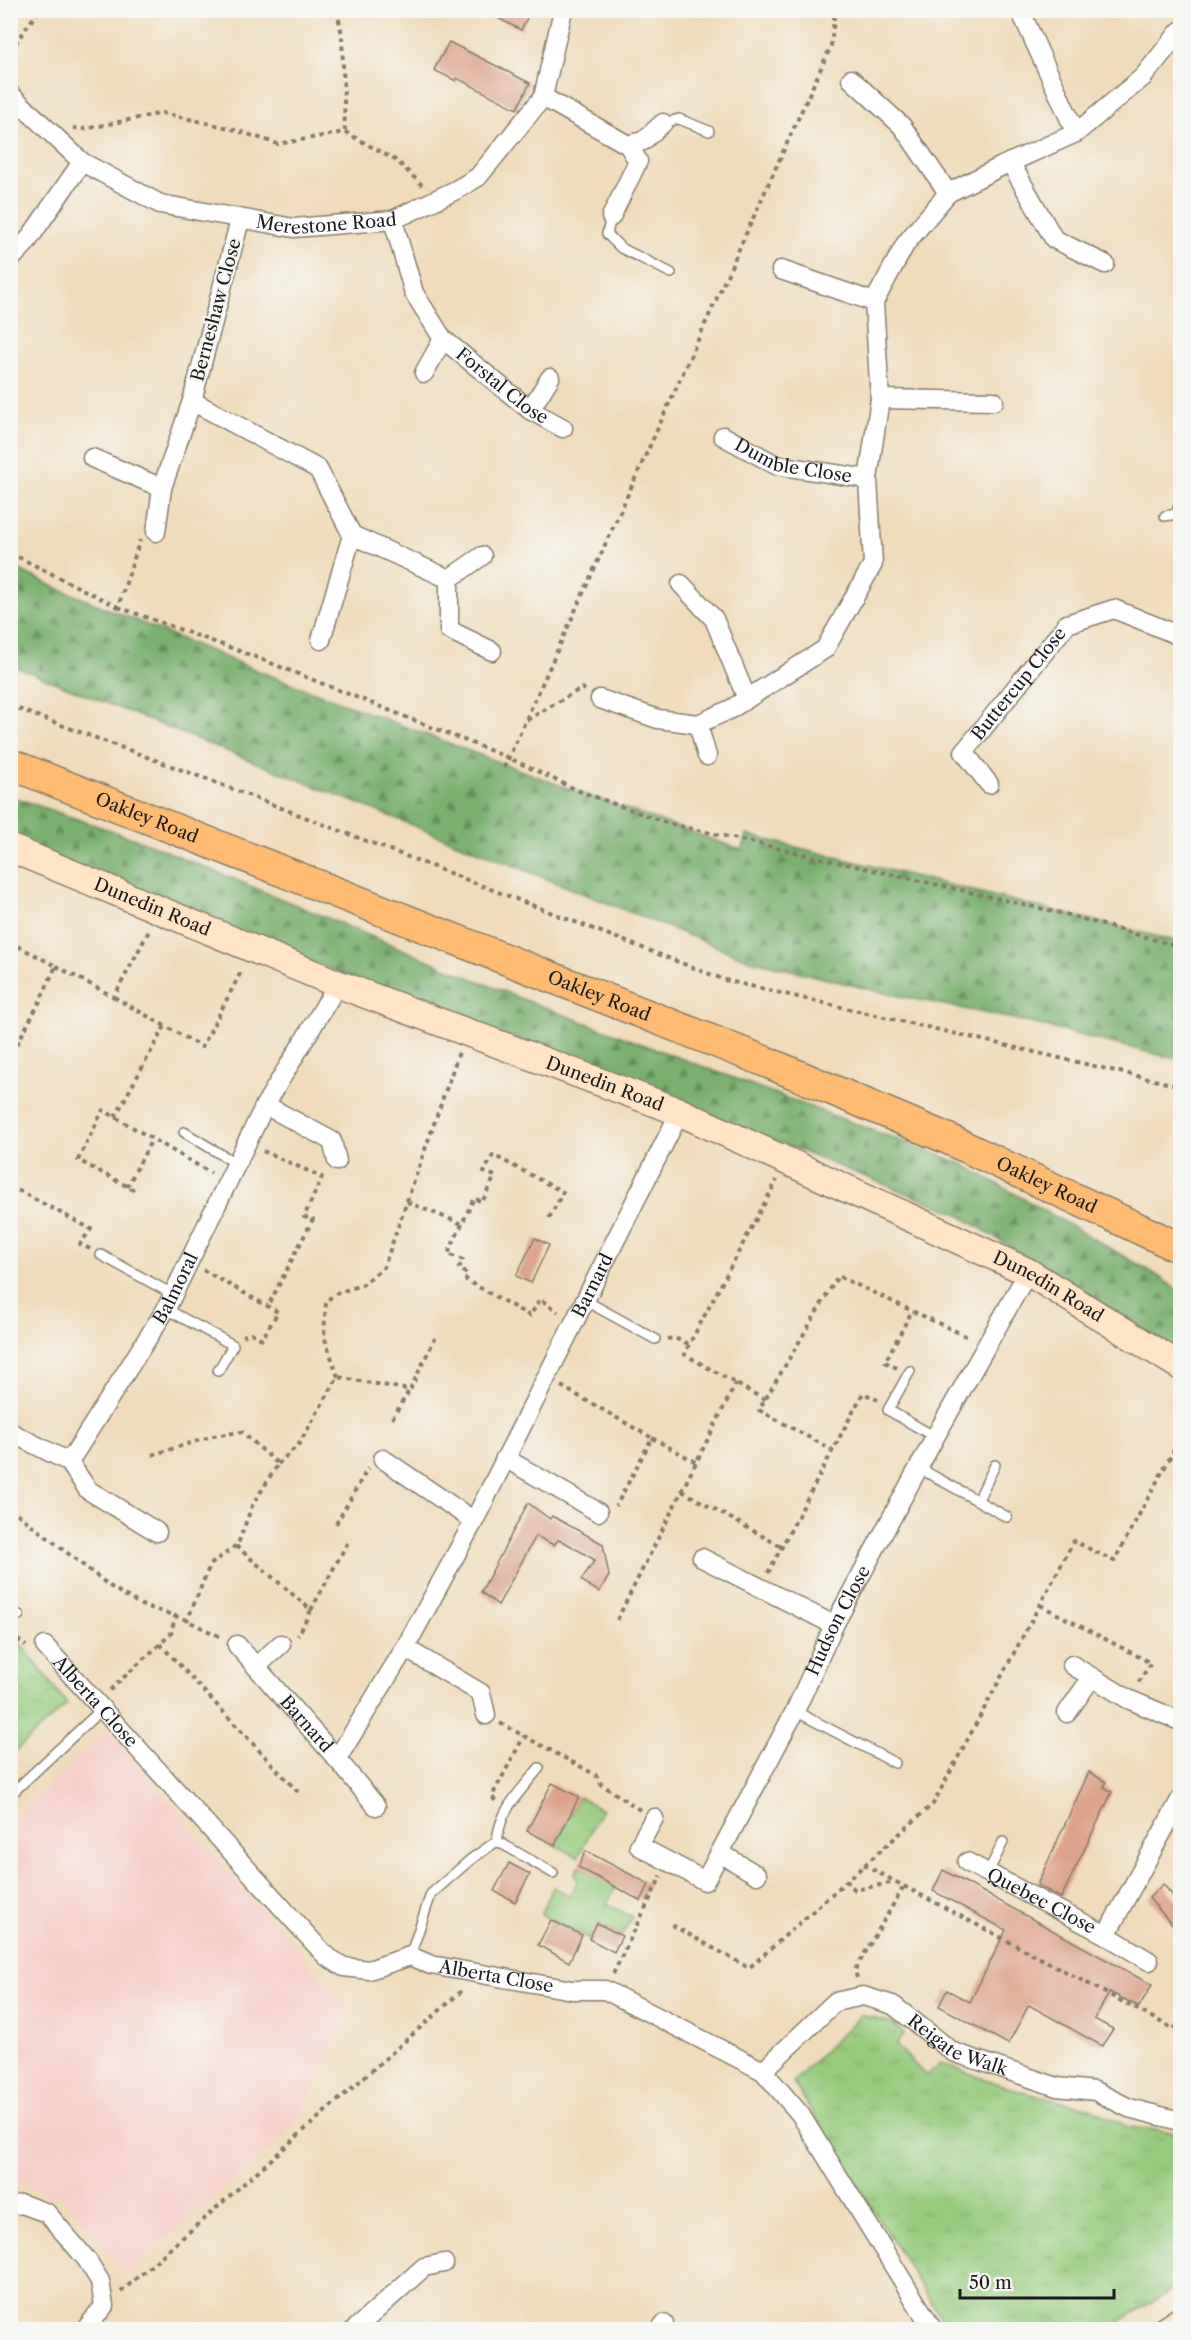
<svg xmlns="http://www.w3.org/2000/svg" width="1191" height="2340" viewBox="0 0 1191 2340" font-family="'Libre Caslon Text',serif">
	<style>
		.built { fill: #f7d0ca }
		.grass { fill: url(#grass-tufts); stroke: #5a744d; stroke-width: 1.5 }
		.forest { fill: url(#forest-firs); stroke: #4a6644; stroke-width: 1.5 }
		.park { fill: url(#park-crowns); stroke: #5a744d; stroke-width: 1.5 }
		.garden { fill: #97cc7e; stroke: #5a744d; stroke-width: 1.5 }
		.building { fill: #dca389 }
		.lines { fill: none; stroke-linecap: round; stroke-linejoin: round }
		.lane-casing { stroke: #867c6b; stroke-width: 12 }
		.street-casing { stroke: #867c6b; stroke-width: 21 }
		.secondary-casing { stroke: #867c6b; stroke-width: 30 }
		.primary-casing { stroke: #867c6b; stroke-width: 33 }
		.path { stroke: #867c6b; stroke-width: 4; stroke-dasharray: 4.5 4.5; stroke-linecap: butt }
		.lane { stroke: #fff; stroke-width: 9 }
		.street { stroke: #fff; stroke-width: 18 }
		.secondary { stroke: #ffe4c6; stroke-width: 27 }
		.primary { stroke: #ffbb71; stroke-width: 30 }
		.labels { text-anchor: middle; stroke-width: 4.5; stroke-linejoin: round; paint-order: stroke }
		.street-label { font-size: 18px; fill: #1c1c1c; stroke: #f6f6f2 }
	</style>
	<defs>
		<pattern id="grass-tufts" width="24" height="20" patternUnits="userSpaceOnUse" patternTransform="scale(1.5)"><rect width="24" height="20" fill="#97cc7e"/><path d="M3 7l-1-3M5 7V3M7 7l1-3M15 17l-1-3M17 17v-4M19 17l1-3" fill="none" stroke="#82af6c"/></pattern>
		<pattern id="forest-firs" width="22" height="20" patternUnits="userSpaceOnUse" patternTransform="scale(1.5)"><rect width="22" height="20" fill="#79b06d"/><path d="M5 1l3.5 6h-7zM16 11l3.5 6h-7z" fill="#628e59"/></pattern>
		<pattern id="park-crowns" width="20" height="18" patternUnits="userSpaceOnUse" patternTransform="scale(1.5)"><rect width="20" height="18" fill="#97cc7e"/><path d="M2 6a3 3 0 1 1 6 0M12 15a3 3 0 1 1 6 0" fill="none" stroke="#82af6c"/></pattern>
	</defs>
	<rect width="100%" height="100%" fill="#f6f6f2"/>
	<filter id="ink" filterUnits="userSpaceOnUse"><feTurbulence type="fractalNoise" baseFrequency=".0167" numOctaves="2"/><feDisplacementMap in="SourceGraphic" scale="12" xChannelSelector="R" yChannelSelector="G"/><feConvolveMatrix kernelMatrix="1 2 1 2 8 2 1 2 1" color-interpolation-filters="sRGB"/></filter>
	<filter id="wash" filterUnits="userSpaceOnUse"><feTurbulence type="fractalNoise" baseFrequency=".008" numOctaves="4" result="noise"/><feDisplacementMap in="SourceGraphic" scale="24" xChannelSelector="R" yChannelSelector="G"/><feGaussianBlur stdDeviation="1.35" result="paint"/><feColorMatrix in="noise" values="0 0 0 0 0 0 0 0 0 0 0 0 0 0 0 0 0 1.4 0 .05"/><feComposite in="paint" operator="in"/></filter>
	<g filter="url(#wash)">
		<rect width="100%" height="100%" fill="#f0dbba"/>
		<path class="built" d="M106,1730L350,2011L294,2125L128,2274L61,2194L49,2200L42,2193L28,2186L10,2187L11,1821Z"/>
		<path class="grass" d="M861,2015L892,2023L904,2034L896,2045L926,2076L941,2063L1021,2092L1090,2108L1128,2127L1173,2132L1180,2140V2285L1107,2329H948L793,2082Z"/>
		<path class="forest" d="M11,566L55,587L261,672L570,789L742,850L747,835L1180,942V1060L1018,1020L885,993L750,960L11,665Z
			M10,796L147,843L522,999L963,1164L1155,1274L1180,1292V1353L956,1213L595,1069L295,956L11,839Z"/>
		<path class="park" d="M11,1634L15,1636L67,1704L11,1755Z"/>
		<path class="garden" d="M579,1797L602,1809L578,1857L555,1845Z
			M578,1867L605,1880L615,1888L607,1904L632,1917L622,1936L597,1923L589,1939L541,1915L553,1887L570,1896L578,1879L574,1876Z"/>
		<g id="blocks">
			<path class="building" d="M482,10H531L521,30Z
				M449,42L530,83L517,109L457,78L456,81L434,70Z
				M535,1238L549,1245L531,1283L516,1276Z
				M528,1503L550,1519L552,1516L603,1544L609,1576L599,1592L581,1580L595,1560L566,1543L558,1540L554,1545L536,1536L498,1605L481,1592Z
				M1089,1772L1106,1782L1104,1787L1112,1792L1061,1898L1037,1885Z
				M552,1783L579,1797L555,1845L527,1831Z
				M586,1851L649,1884L641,1901L578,1867Z
				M509,1863L530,1874L515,1902L494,1891Z
				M943,1870L1152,1985L1139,2007L1110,1992L1094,2019L1113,2029L1102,2046L1029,2005L1008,2044L939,2006L947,1990L970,2002L1006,1930L933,1891Z
				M1163,1884L1180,1904V1934L1149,1898Z
				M551,1920L582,1935L569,1962L538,1945Z
				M597,1923L622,1936L614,1952L589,1939Z"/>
		</g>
	</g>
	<g filter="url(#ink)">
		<use href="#blocks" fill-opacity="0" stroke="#867c6b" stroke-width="1.5"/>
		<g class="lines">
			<defs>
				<path id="lane" d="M663,123L679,119L709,131
					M611,217L607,234L621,248L671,273
					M1165,516L1176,514L1180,503
					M184,1132L237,1164
					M101,1255L174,1295
					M586,1301L655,1339
					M166,1309L233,1345L218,1371
					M910,1371L888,1410L935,1437
					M919,1468L1007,1517
					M978,1500L995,1465
					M10,1612L19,1615
					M795,1711L895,1763
					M10,1795L102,1709
					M497,1841C500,1809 520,1792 539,1768
					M988,1873L1003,1842
					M410,1956L431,1894L470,1860L497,1841L553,1873"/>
				<g id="street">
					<path d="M1020,10L1076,133"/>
					<path d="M851,79L902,126L948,193"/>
					<path id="s1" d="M10,94L82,162L160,204L294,228L393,220L456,190L478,177L543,97L563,10"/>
					<path d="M543,97L628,145L638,161L611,217"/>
					<path d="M628,145L643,141L663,123"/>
					<path d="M1010,162L1054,239L1105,264"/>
					<path d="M240,220L192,401L318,469L352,535L449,579L482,556"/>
					<path id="s2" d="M393,220L414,293L443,339L530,410L563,428"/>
					<path d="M10,260L26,243L82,162"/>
					<path d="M781,270L874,302"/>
					<path d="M424,373L443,339"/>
					<path d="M880,399L994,401"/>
					<path d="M530,410L550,378"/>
					<path id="s3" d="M723,436L776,465L868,479"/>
					<path d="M92,458L162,488L192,401"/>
					<path d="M156,532L162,488"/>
					<path d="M449,579V630L492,651"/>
					<path d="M681,584L714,619L747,699"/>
					<path d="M321,640L352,535"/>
					<path d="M600,699L658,719L698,724L731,709L825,649L873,564L868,479L880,399L874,302L906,243L948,193L1002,166L1076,133L1143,77L1180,31"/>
					<path d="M698,724L707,756"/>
					<path id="s4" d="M989,784L964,752L1067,624L1114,609L1180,636"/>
					<path d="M265,1105L332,1141L337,1161"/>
					<path id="s5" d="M10,1432L69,1462L166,1309L265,1105L338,984"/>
					<path d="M505,1458L598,1512"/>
					<path d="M383,1459L474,1521"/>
					<path d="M69,1462L88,1490L157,1532"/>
					<path d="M702,1558L834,1625"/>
					<path id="s6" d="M237,1645L337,1759L405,1648L474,1521L680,1112"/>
					<path id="s7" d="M45,1646L326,1956L344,1967L369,1970L410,1956L431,1965L572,1990H605L763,2071L800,2114L933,2330"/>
					<path d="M405,1648L481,1693L486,1715"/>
					<path d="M1072,1665L1128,1699L1180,1721"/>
					<path d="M257,1666L281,1644"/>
					<path d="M1067,1713L1092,1677"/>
					<path d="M337,1759L376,1806"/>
					<path id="s8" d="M654,1818L639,1846L705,1881L795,1711L834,1625L935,1437L1028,1272"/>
					<path d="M720,1853L757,1875"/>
					<path id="s9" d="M967,1862L1106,1935L1180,1800"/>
					<path d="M1106,1935L1149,1961"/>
					<path id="s10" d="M763,2071L835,2002L863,1996L893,2005L953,2052L1057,2087L1095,2091L1129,2108L1180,2121"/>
					<path d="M10,2206L22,2204L47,2213L87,2260L100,2281L104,2306L85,2330"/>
					<path d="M354,2330L424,2267L444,2263"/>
					<path d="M660,2330L664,2324"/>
				</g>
				<g id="secondary">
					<path id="s11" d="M10,848L338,984L680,1112L1028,1272L1180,1366"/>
					<path d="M1166,2330L1180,2321"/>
				</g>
				<g id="primary">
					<path id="s12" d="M10,764L764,1061L946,1138L1180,1248"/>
				</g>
			</defs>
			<use href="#lane" class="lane-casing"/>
			<use href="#street" class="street-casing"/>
			<use href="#secondary" class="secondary-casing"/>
			<use href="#primary" class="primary-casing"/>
			<path class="path" d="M337,10L342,35L345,132
				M10,51L39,10
				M73,128L85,129L162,113L229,128L278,144L345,132L397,161L422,185
				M10,553L118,607L140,540
				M118,607L253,656L509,758L579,791L667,823L1065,914L1180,947
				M10,706L217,783L725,980L1180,1086
				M527,720L582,688L585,690
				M504,768L831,46L835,10
				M10,942L56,966L38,1005L10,1057
				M56,966L114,997L150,929
				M114,997L202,1047L242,970
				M10,1075L13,1076L10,1081
				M115,1117L165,1026
				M263,1151L322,1177L304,1217L313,1219L268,1306
				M10,1186L91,1229L80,1244L90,1249
				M127,1187L152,1139
				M134,1190L78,1160L103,1110L211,1173
				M407,1202L462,1224L474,1198L482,1202L495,1176L484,1172L493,1155L563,1192L548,1220
				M462,1224L448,1254L463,1260L459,1268L468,1275L466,1280L530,1316L540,1299L558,1312
				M203,1270L278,1312L262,1339L251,1333L243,1336
				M667,1339L674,1338L689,1344
				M897,1368L885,1362L912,1311
				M338,1377L324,1336L326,1301L337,1293L362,1285L384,1267L459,1052
				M561,1386L652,1438L616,1506
				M765,1400L684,1354L777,1180
				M392,1419L410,1389
				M652,1438L696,1462
				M834,1451L759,1410L838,1276L970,1338
				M152,1455L213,1436L242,1432L278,1464L252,1506L238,1544L210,1565L187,1621
				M278,1464L299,1444L338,1377L410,1390L435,1338
				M682,1491L782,1547
				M10,1508L111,1587L141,1605L182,1618L223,1638
				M336,1524L368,1468
				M236,1546L311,1610L298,1636
				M768,1573L863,1393L878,1400
				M1040,1605L1151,1663L1138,1683
				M311,1610L349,1540
				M617,1620L736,1383
				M10,1634L26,1646
				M160,1644L298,1792
				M110,1690L171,1634L175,1616
				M500,1723L596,1775L601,1784L640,1810
				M495,1801L492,1796L524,1736
				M864,1865L1174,2029L1180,2022
				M846,1880L855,1890L895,1882
				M672,1925L749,1968L933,1804L1074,1541L1114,1561L1180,1439
				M613,1974L661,1876
				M857,1978L855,1970L904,1886
				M121,2292L464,1989"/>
			<use href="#lane" class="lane"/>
			<use href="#street" class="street"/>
			<use href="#secondary" class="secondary"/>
			<use href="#primary" class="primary"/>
		</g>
	</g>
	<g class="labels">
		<g class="street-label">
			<text dy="6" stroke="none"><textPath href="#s1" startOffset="356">Merestone Road</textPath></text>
			<text transform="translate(216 310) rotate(-75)" y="6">Berneshaw Close</text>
			<text dy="6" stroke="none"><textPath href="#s2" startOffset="206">Forstal Close</textPath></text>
			<text dy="6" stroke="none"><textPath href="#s3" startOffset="76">Dumble Close</textPath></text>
			<text dy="6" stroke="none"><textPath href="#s4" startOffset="128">Buttercup Close</textPath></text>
			<text dy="6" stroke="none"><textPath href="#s12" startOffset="147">Oakley Road</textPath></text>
			<text dy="6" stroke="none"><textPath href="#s11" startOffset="154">Dunedin Road</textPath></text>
			<text dy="6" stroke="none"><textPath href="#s12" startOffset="633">Oakley Road</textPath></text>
			<text dy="6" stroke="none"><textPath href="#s11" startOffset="640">Dunedin Road</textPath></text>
			<text dy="6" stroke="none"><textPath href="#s12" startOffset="1119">Oakley Road</textPath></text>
			<text dy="6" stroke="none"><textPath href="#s6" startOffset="690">Barnard</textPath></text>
			<text dy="6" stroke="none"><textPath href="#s11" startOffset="1128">Dunedin Road</textPath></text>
			<text dy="6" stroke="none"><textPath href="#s5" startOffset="270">Balmoral</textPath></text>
			<text dy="6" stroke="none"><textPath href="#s8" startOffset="399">Hudson Close</textPath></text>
			<text dy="6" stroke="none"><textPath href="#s7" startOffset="75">Alberta Close</textPath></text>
			<text dy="6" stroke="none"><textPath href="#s6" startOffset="105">Barnard</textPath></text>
			<text dy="6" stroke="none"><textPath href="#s9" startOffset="84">Quebec Close</textPath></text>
			<text dy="6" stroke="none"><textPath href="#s7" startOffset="597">Alberta Close</textPath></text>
			<text dy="6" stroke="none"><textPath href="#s10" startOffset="237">Reigate Walk</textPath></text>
		</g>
	</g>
	<rect width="1191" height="2340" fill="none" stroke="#f6f6f2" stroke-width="36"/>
	<path d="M960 2289v9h154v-9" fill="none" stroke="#1c1c1c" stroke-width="3"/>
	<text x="969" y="2289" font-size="18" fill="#1c1c1c" stroke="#f6f6f2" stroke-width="4.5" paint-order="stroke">50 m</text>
</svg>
